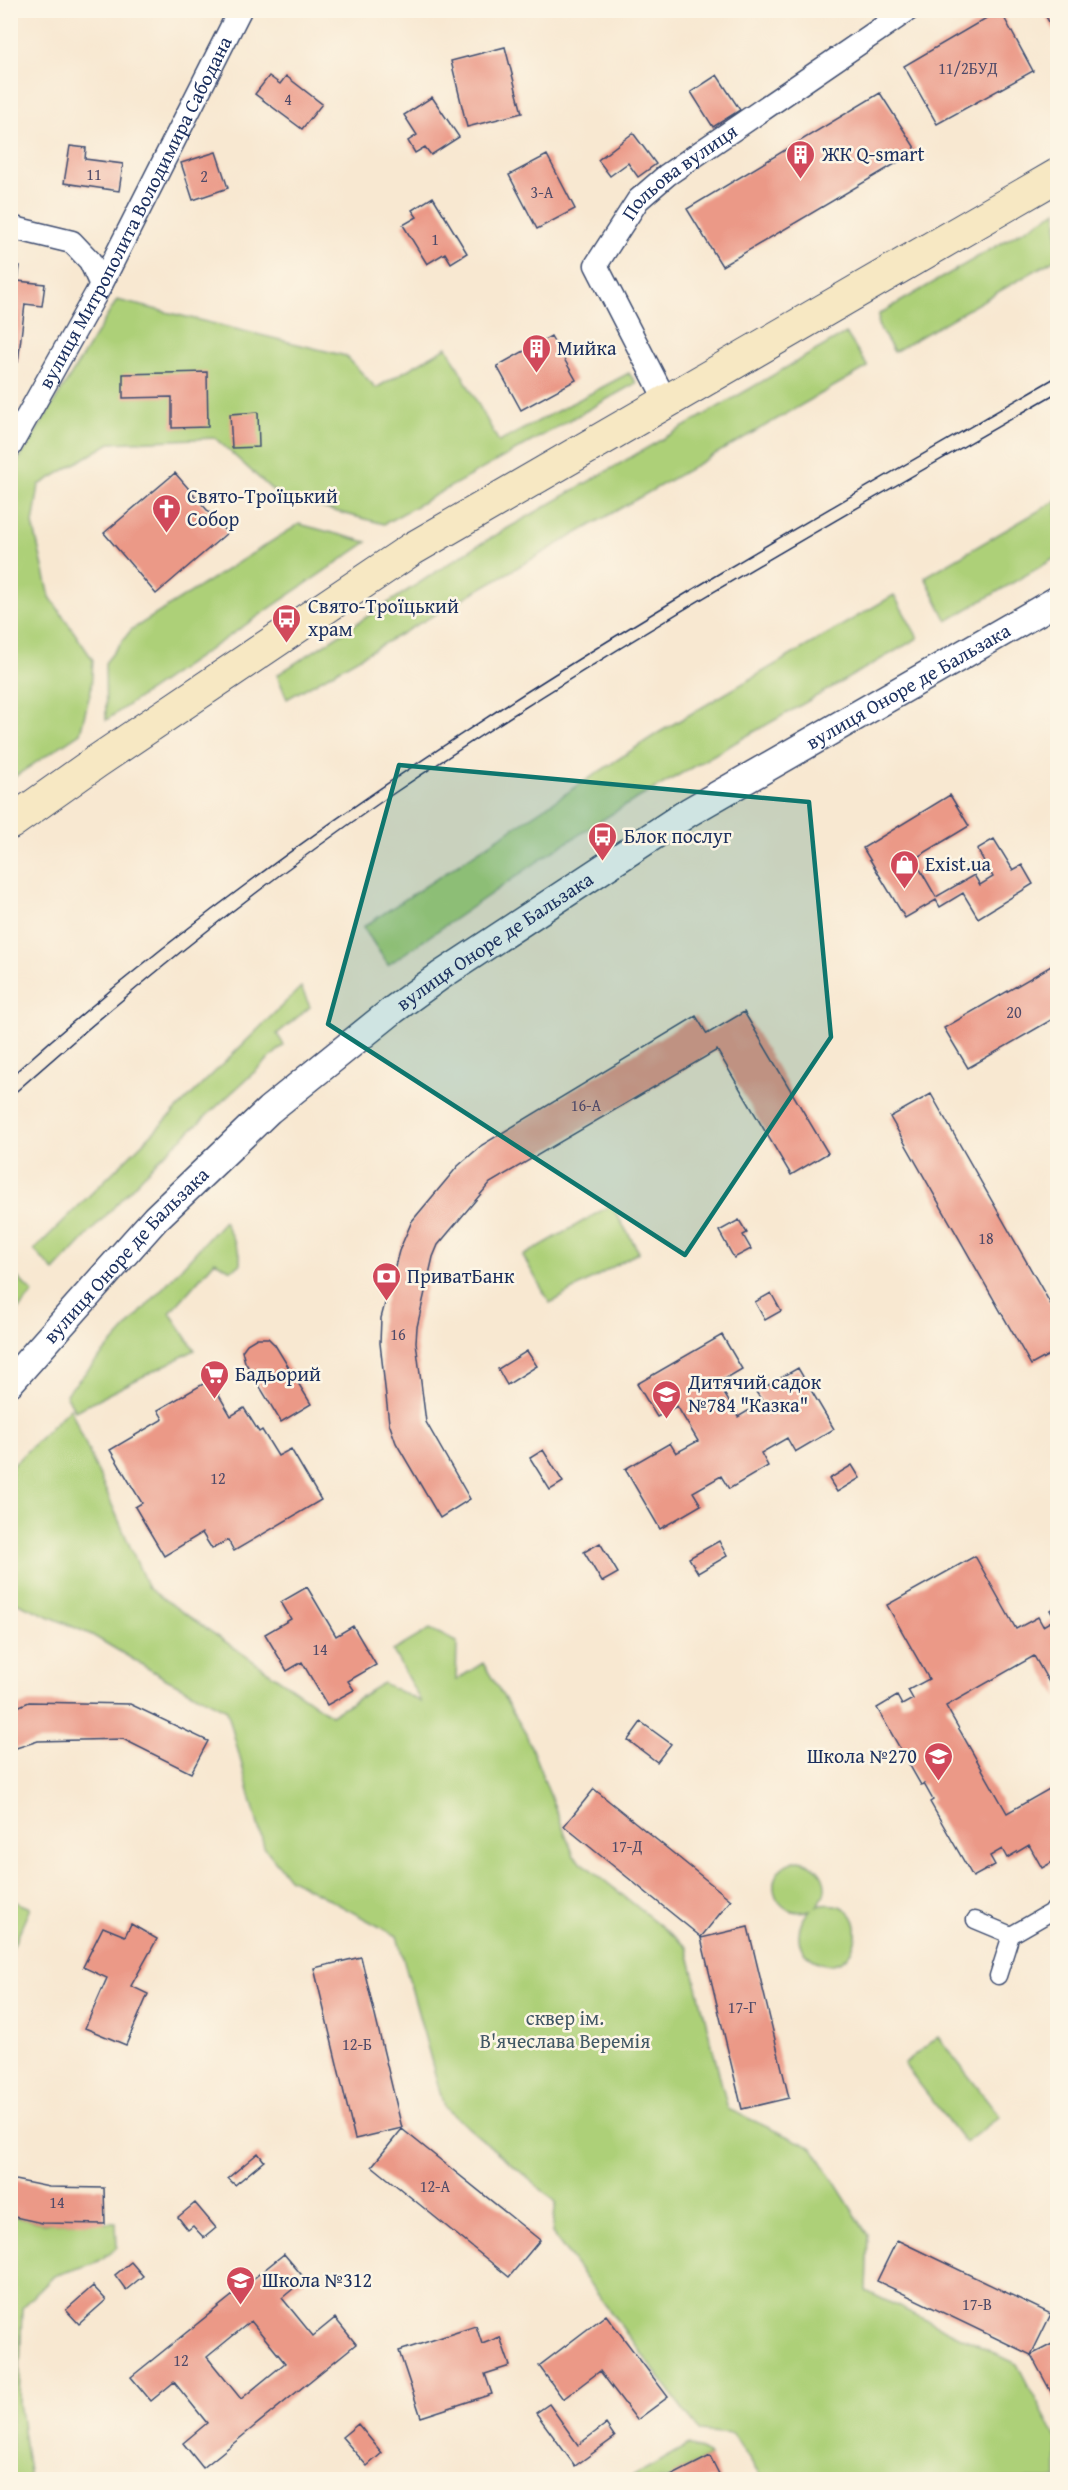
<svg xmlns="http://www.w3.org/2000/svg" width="1068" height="2490" viewBox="0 0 1068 2490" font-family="'Gentium Book Plus',serif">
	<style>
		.green { fill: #add078; stroke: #64806b; stroke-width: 1.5 }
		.building { fill: #eb9987; fill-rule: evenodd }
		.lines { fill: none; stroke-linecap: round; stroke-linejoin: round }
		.pedestrian-casing { stroke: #3c4b6f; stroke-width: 19 }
		.minor-casing { stroke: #3c4b6f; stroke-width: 25 }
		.tertiary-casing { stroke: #3c4b6f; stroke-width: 31 }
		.secondary-casing { stroke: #3c4b6f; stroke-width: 35 }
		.pedestrian { stroke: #fff; stroke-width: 16 }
		.minor { stroke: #fff; stroke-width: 22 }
		.tertiary { stroke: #fff; stroke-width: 28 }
		.secondary { stroke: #f7e8c3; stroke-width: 33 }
		.tram { stroke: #1b2f5e; stroke-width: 1.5 }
		.marked { fill: #0f766e; fill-opacity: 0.2; stroke: #0f766e; stroke-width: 4.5; stroke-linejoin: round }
		.labels { text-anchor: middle; stroke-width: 5; stroke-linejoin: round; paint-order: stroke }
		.number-label { font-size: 16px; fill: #4f4a68 }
		.poi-label { font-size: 20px; fill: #1b2f5e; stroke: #fcf5e5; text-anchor: start }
		.street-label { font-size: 20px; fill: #1b2f5e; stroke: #fcf5e5 }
		.park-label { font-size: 20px; fill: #405764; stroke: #fcf5e5 }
	</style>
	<rect width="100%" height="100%" fill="#fcf5e5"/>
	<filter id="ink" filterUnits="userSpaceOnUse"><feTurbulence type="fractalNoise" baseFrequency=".0167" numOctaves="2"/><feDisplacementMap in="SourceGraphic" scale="12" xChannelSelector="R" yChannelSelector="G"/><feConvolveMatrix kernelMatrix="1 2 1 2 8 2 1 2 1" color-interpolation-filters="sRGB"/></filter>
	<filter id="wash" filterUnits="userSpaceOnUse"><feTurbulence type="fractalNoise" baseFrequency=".008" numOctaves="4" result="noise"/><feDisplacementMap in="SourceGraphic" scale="24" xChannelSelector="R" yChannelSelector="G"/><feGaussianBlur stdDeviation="1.35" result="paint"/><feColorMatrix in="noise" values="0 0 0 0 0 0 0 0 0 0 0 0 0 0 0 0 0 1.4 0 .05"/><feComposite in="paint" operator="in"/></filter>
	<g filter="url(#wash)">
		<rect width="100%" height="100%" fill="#f8e8d1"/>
		<path class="green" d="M1057,211V258L894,352L878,325L879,314Z
			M117,300L346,356L376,388L447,347L499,442L629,373L636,383L384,524L280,497L215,438L110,443L39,485L33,524L50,597L93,660L91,690L80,733L11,779L10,474Z
			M846,333L868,367L287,699L277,675L470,550Z
			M1057,500V557L947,621L925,577Z
			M299,524L367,542L106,720L105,663L131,630Z
			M894,595L918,638L621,808L550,853L388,965L363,927L658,733Z
			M301,987L310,1007L277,1034L284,1045L157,1161L54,1271L34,1250Z
			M611,1205L639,1252L550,1303L523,1256Z
			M224,1221L240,1254V1264L231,1270L215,1261L170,1313L195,1350L75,1411L66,1394Z
			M14,1274L33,1293L11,1318V1278Z
			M70,1408L148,1588L331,1715L383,1683L421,1702L393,1651L430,1629L457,1642L456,1680L483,1663L526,1734L574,1856L687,1947L728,2109L813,2148L868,2235L866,2291L1017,2364L1057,2440V2479H762L733,2434L699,2431L552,2233L556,2202L444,2107L397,1936L289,1878L264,1847L227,1710L166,1679L92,1635L11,1600V1467Z
			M798,1860C822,1863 834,1887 817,1906C880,1892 859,1989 811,1958C793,1946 797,1924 810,1910C773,1922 757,1869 798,1860Z
			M11,1900L30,1908L11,1951Z
			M938,2037L1000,2116L965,2143L904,2064Z
			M11,2216L42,2223H116L117,2247L99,2261L54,2276L22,2308L19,2401L30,2479L11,2480Z
			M689,2444L710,2456L670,2477L671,2479L627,2480Z"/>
		<g id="blocks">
			<path class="building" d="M1000,10L1033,71L937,124L904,66Z
				M1042,10H1058V37Z
				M505,47L522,113L467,127L451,61Z
				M717,75L740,110L713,127L691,92Z
				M269,76L280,84L286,76L322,104L302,129L255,94Z
				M880,93L917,151L722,266L687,209Z
				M432,97L459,137L431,155L425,147L415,153L408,141L417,135L404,115Z
				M633,133L656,164L638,177L628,163L610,176L598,160Z
				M70,146L86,148L85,159L123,164L119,191L64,183Z
				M216,152L228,188L193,200L181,163Z
				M547,155L575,209L537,229L509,175Z
				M433,197L467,253L451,263L445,253L427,264L403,225L417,217L412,210Z
				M10,265L20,266L18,281L45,284L42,306L25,304L18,362H10Z
				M551,336L576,380L521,410L497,366Z
				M207,372L208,427L172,428V397L123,398V374Z
				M258,412L259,447L232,448L230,414Z
				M175,473L227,533L156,594L104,533Z
				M950,795L969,826L914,859L936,897L974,875L980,885L993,877L977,849L994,839L1013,870L1022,865L1033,884L978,918L963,893L940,907L936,900L905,918L863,848Z
				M1058,962V1016L968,1068L944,1028Z
				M744,1012L828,1153L791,1175L717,1050L490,1183L438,1245L433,1257L417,1327L416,1342L426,1422L470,1499L440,1518L396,1443L389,1423L380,1343L381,1318L399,1251L412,1221L458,1166L482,1145L696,1016L707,1034Z
				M931,1094L1058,1317V1350L1031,1365L890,1117Z
				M739,1220L747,1233L743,1235L751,1249L734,1258L719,1231Z
				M771,1293L781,1311L765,1320L755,1302Z
				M722,1335L742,1369L718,1383L738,1417L763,1402L756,1392L798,1368L834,1429L795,1452L787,1438L761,1453L768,1466L729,1489L721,1476L693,1492L701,1505L660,1529L625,1469L670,1443L676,1453L698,1441L677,1406L657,1417L637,1384Z
				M257,1338H268L275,1345L311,1404L281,1422L245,1362L242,1351L247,1344Z
				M527,1351L537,1366L507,1385L498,1369Z
				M210,1380L231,1416L244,1408L259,1432L262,1430L278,1456L291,1449L321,1500L234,1551L228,1540L212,1549L202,1533L164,1556L135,1507L142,1503L110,1450L163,1419L158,1410Z
				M543,1450L563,1482L550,1490L530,1458Z
				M852,1465L860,1478L837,1492L829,1479Z
				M719,1541L727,1556L698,1573L689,1558Z
				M600,1543L618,1573L602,1582L584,1552Z
				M975,1556L1016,1629L1038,1617L1043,1626L1055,1619L1050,1610L1058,1605V1698L1034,1656L946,1706L1007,1813L1058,1784V1859L1042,1868L1029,1845L1007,1858L1002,1849L990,1856L995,1865L973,1877L930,1802L933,1800L924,1784L921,1785L877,1708L897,1696L902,1705L913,1699L908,1690L929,1679L887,1605Z
				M307,1587L336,1636L353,1626L376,1665L348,1681L354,1690L327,1705L302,1662L287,1671L265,1634L291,1619L281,1602Z
				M29,1702L130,1704L208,1741L191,1773L123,1739L38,1741L10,1750V1710Z
				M641,1722L671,1744L657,1762L628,1740Z
				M594,1789L731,1900L701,1937L564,1826Z
				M131,1924L157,1939L131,1986L148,1994L126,2045L85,2028L107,1978L83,1967L103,1927L125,1936Z
				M748,1927L789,2098L742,2109L701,1938Z
				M361,1957L402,2128L355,2139L314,1968Z
				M402,2129L540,2240L509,2277L372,2166Z
				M258,2153L264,2161L235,2185L228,2178Z
				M10,2179L49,2187L104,2188L105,2224L42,2223L10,2216Z
				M195,2203L216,2228L204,2238L193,2226L188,2230L178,2217Z
				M897,2240L1051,2314L1031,2355L1058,2341V2405L1031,2355L877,2281Z
				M284,2254L305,2279L282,2298L313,2336L335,2318L356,2344L203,2468L183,2443L207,2423L174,2382L151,2401L131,2377ZM251,2321L285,2363L241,2399L207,2357Z
				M131,2262L143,2276L126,2290L115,2275Z
				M93,2286L106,2300L79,2324L66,2310Z
				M606,2315L668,2397L637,2420L600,2371L563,2399L539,2366Z
				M476,2326L482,2344L500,2337L510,2366L485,2374L492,2394L421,2417L399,2351Z
				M549,2404L578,2445L606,2424L615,2437L575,2466L536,2413Z
				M358,2424L382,2453L367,2466L342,2437Z
				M710,2456L722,2480H671L669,2477Z"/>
		</g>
	</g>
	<g filter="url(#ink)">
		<use href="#blocks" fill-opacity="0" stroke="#3c4b6f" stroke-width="1.5"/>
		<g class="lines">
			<defs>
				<path id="pedestrian" d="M975,1920L1011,1935L998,1976
					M1011,1935L1058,1908"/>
				<g id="minor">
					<path d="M10,227L72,242L90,261L101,285"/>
					<path id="s1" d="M666,401L596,265L638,200L667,175L908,10"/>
					<path id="s2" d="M10,447L101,285L240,10"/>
				</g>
				<g id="tertiary">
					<path id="s3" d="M10,1382L156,1218L269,1110L393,1010L440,976L689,812L1058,600"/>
				</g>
				<path id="secondary" d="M10,823L96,762L412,549L1058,175"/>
			</defs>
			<use href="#pedestrian" class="pedestrian-casing"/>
			<use href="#minor" class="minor-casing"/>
			<use href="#tertiary" class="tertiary-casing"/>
			<use href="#secondary" class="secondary-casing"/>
			<use href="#pedestrian" class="pedestrian"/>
			<use href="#minor" class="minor"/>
			<use href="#tertiary" class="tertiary"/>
			<use href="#secondary" class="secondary"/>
			<path class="tram" d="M10,1077C324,793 694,587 1058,376
				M10,1097C129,991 253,890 384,800C601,652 830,524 1058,392"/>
		</g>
	</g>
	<path class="marked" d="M399,765L809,802L831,1037L685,1255L328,1024Z"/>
	<defs>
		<symbol id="building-pin" viewBox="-11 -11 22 30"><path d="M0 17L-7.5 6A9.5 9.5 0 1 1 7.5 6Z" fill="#d1495b" stroke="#fcf5e5"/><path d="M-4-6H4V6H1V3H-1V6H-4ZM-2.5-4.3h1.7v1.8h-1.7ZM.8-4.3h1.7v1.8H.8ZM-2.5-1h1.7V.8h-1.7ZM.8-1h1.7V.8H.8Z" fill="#fff"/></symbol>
		<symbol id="church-pin" viewBox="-11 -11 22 30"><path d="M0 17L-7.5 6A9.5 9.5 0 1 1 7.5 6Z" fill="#d1495b" stroke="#fcf5e5"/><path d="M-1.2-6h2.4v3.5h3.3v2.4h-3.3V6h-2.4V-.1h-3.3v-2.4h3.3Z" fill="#fff"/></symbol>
		<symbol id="bus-pin" viewBox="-11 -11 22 30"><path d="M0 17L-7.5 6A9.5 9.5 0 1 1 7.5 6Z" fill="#d1495b" stroke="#fcf5e5"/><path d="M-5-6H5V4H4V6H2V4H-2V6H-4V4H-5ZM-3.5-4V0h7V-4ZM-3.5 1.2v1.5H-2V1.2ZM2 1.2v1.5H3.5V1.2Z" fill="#fff"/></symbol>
		<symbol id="shop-pin" viewBox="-11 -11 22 30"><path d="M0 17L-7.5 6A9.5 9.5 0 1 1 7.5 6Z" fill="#d1495b" stroke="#fcf5e5"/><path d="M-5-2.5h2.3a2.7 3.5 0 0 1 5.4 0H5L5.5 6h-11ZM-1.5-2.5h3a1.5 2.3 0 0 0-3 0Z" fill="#fff"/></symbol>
		<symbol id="bank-pin" viewBox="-11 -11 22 30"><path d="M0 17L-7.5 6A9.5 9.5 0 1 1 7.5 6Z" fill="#d1495b" stroke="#fcf5e5"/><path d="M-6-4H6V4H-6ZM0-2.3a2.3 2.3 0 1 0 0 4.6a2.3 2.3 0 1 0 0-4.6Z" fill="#fff"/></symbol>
		<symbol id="supermarket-pin" viewBox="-11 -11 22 30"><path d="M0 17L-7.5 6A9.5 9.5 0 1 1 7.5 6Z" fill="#d1495b" stroke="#fcf5e5"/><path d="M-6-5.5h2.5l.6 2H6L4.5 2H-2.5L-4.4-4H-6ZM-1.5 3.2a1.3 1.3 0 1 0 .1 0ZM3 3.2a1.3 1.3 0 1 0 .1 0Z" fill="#fff"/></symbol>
		<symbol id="school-pin" viewBox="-11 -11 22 30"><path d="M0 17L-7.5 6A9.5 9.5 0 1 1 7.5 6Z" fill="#d1495b" stroke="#fcf5e5"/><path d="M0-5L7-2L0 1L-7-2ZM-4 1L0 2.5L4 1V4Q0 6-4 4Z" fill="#fff"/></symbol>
	</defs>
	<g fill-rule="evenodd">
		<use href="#building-pin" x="784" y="138" width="33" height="45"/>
		<use href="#building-pin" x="520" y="332" width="33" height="45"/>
		<use href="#church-pin" x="150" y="492" width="33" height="45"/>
		<use href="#bus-pin" x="270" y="602" width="33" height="45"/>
		<use href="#bus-pin" x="586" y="820" width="33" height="45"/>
		<use href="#shop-pin" x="888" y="848" width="33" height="45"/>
		<use href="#bank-pin" x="370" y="1260" width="33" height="45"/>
		<use href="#supermarket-pin" x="198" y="1358" width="33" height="45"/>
		<use href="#school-pin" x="650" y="1378" width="33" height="45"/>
		<use href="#school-pin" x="922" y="1740" width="33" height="45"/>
		<use href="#school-pin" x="224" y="2264" width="33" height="45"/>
	</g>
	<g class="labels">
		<g class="number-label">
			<text x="968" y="74">11/2БУД</text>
			<text x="288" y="105">4</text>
			<text x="94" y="180">11</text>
			<text x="204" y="182">2</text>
			<text x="542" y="198">3-А</text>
			<text x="435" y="245">1</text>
			<text x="1014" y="1018">20</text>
			<text x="586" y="1111">16-А</text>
			<text x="986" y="1244">18</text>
			<text x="398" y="1340">16</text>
			<text x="218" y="1484">12</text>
			<text x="320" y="1655">14</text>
			<text x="627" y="1852">17-Д</text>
			<text x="742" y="2013">17-Г</text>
			<text x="357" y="2050">12-Б</text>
			<text x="435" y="2192">12-А</text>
			<text x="57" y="2208">14</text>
			<text x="977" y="2310">17-В</text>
			<text x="181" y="2366">12</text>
		</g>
		<g class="poi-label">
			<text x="822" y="161">ЖК Q-smart</text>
			<text x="557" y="355">Мийка</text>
			<text x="187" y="503">Свято-Троїцький<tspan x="187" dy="23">Собор</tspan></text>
			<text x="308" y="613">Свято-Троїцький<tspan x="308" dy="23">храм</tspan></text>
			<text x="624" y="843">Блок послуг</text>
			<text x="925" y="871">Exist.ua</text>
			<text x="407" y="1283">ПриватБанк</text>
			<text x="235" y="1381">Бадьорий</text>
			<text x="688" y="1389">Дитячий садок<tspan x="688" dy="23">№784 "Казка"</tspan></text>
			<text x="917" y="1763" text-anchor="end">Школа №270</text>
			<text x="262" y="2287">Школа №312</text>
		</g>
		<g class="street-label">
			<text dy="7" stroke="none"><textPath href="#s1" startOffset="280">Польова вулиця</textPath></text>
			<text dy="7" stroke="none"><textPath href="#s2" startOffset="266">вулиця Митрополита Володимира Сабодана</textPath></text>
			<text dy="7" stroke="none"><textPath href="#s3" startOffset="1144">вулиця Оноре де Бальзака</textPath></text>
			<text dy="7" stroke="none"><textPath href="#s3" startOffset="658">вулиця Оноре де Бальзака</textPath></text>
			<text dy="7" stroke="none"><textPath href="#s3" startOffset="172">вулиця Оноре де Бальзака</textPath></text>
		</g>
		<g class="park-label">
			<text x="565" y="2025">сквер ім.<tspan x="565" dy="23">В'ячеслава Веремія</tspan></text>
		</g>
	</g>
	<rect width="1068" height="2490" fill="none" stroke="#fcf5e5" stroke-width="36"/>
</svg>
